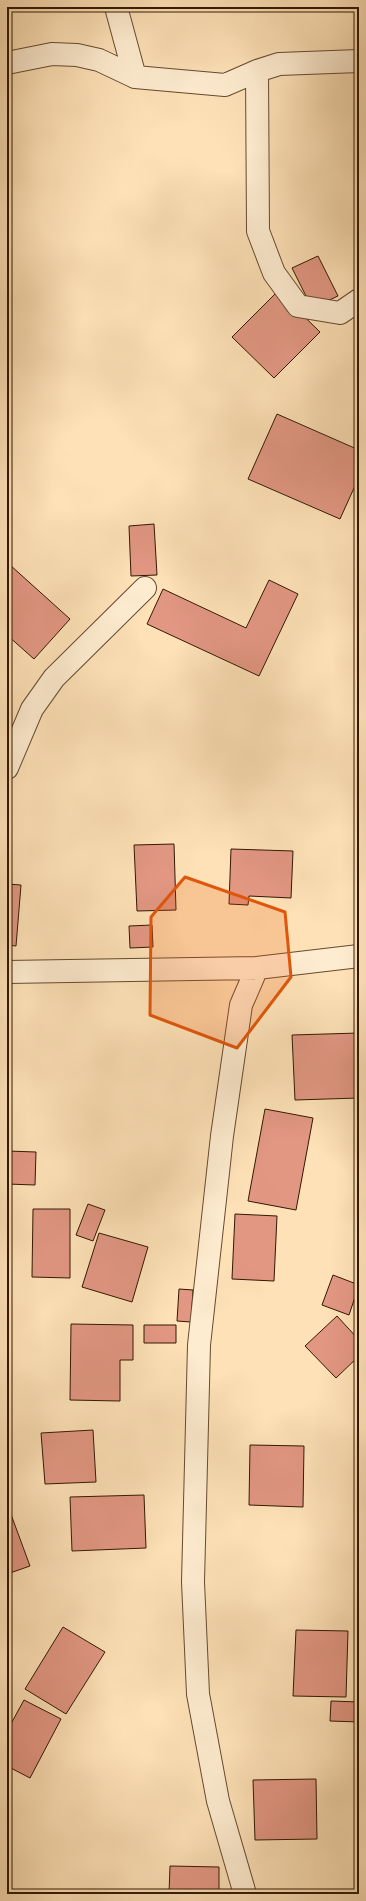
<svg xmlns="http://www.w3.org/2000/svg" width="366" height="1901" viewBox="0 0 366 1901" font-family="'Gentium Book Plus',serif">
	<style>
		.building { fill: #e29783; stroke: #321802 }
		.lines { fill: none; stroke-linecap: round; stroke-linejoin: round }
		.street-casing { stroke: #654a2f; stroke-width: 24 }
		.street { stroke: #feecd0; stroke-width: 22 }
		.marked { fill: #df560c; fill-opacity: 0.2; stroke: #df560c; stroke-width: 3; stroke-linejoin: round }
	</style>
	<rect width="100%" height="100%" fill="#fee1b7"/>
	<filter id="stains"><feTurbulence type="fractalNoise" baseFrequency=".005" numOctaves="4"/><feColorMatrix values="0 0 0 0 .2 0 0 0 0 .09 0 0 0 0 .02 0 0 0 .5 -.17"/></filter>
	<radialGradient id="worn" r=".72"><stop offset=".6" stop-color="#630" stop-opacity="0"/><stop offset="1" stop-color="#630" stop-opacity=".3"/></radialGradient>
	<path class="building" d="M318,256L338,296L312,308L292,268Z
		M278,291L320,332L274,378L232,337Z
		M277,414L359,450V477L340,519L248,479Z
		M154,524L157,575L131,576L129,526Z
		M10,565L70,619L34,659L7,635V569Z
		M269,580L298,594L259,676L147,624L163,589L246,628Z
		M174,844L176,910L137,911L134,845Z
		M231,849L293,851L291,898L249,896L248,905L229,904Z
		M7,884L21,885L16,946L7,945Z
		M152,925L153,947L130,948L129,926Z
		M359,1033V1098L295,1100L292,1035Z
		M265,1109L313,1118L296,1210L248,1201Z
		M7,1151L36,1152L35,1185L7,1184Z
		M88,1204L105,1210L93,1241L76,1235Z
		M33,1209H70V1278L32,1277Z
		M235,1214L277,1216L274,1281L232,1279Z
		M99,1233L148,1247L132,1302L82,1287Z
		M333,1275L359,1285L349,1315L322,1305Z
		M179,1289L193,1290L191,1322L177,1321Z
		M337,1316L359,1340V1356L336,1378L305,1346Z
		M71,1324L133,1325V1360H120V1401L70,1400Z
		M144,1325H176V1343H144Z
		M93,1430L96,1482L45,1484L41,1433Z
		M250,1445L304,1446L303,1507L249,1505Z
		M144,1495L146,1548L72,1551L70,1497Z
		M9,1509L30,1566L7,1574V1510Z
		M63,1627L105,1652L66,1714L25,1689Z
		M296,1630L348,1631L346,1697L293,1696Z
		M24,1700L61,1719L30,1778L7,1766V1731Z
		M331,1701L359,1702V1722L330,1721Z
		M316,1779L317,1839L255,1840L253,1780Z
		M170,1866L219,1867V1894H169Z"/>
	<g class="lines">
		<defs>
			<path id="street" d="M116,7L135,77
				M7,63L52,54L77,55L99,60L135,77L225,85L257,71L279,64L359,61
				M257,71L258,231L274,273L298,306L340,313L359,300
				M7,768L32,709L54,678L145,588
				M7,972L257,968L359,956
				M245,1894L218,1801L198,1694L193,1582L199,1345L222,1136L241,1005L257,968"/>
		</defs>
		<use href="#street" class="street-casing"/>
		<use href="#street" class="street"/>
	</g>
	<path class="marked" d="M185,877L285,912L291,977L237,1048L150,1015L151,917Z"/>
	<rect width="366" height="1901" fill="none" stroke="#fee1b7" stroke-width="24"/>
	<rect x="8" y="8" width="350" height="1885" fill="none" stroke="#321802" stroke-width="2"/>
	<rect x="12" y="12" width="342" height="1877" fill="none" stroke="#321802"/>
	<rect width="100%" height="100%" filter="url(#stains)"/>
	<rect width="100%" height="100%" fill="url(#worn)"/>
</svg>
